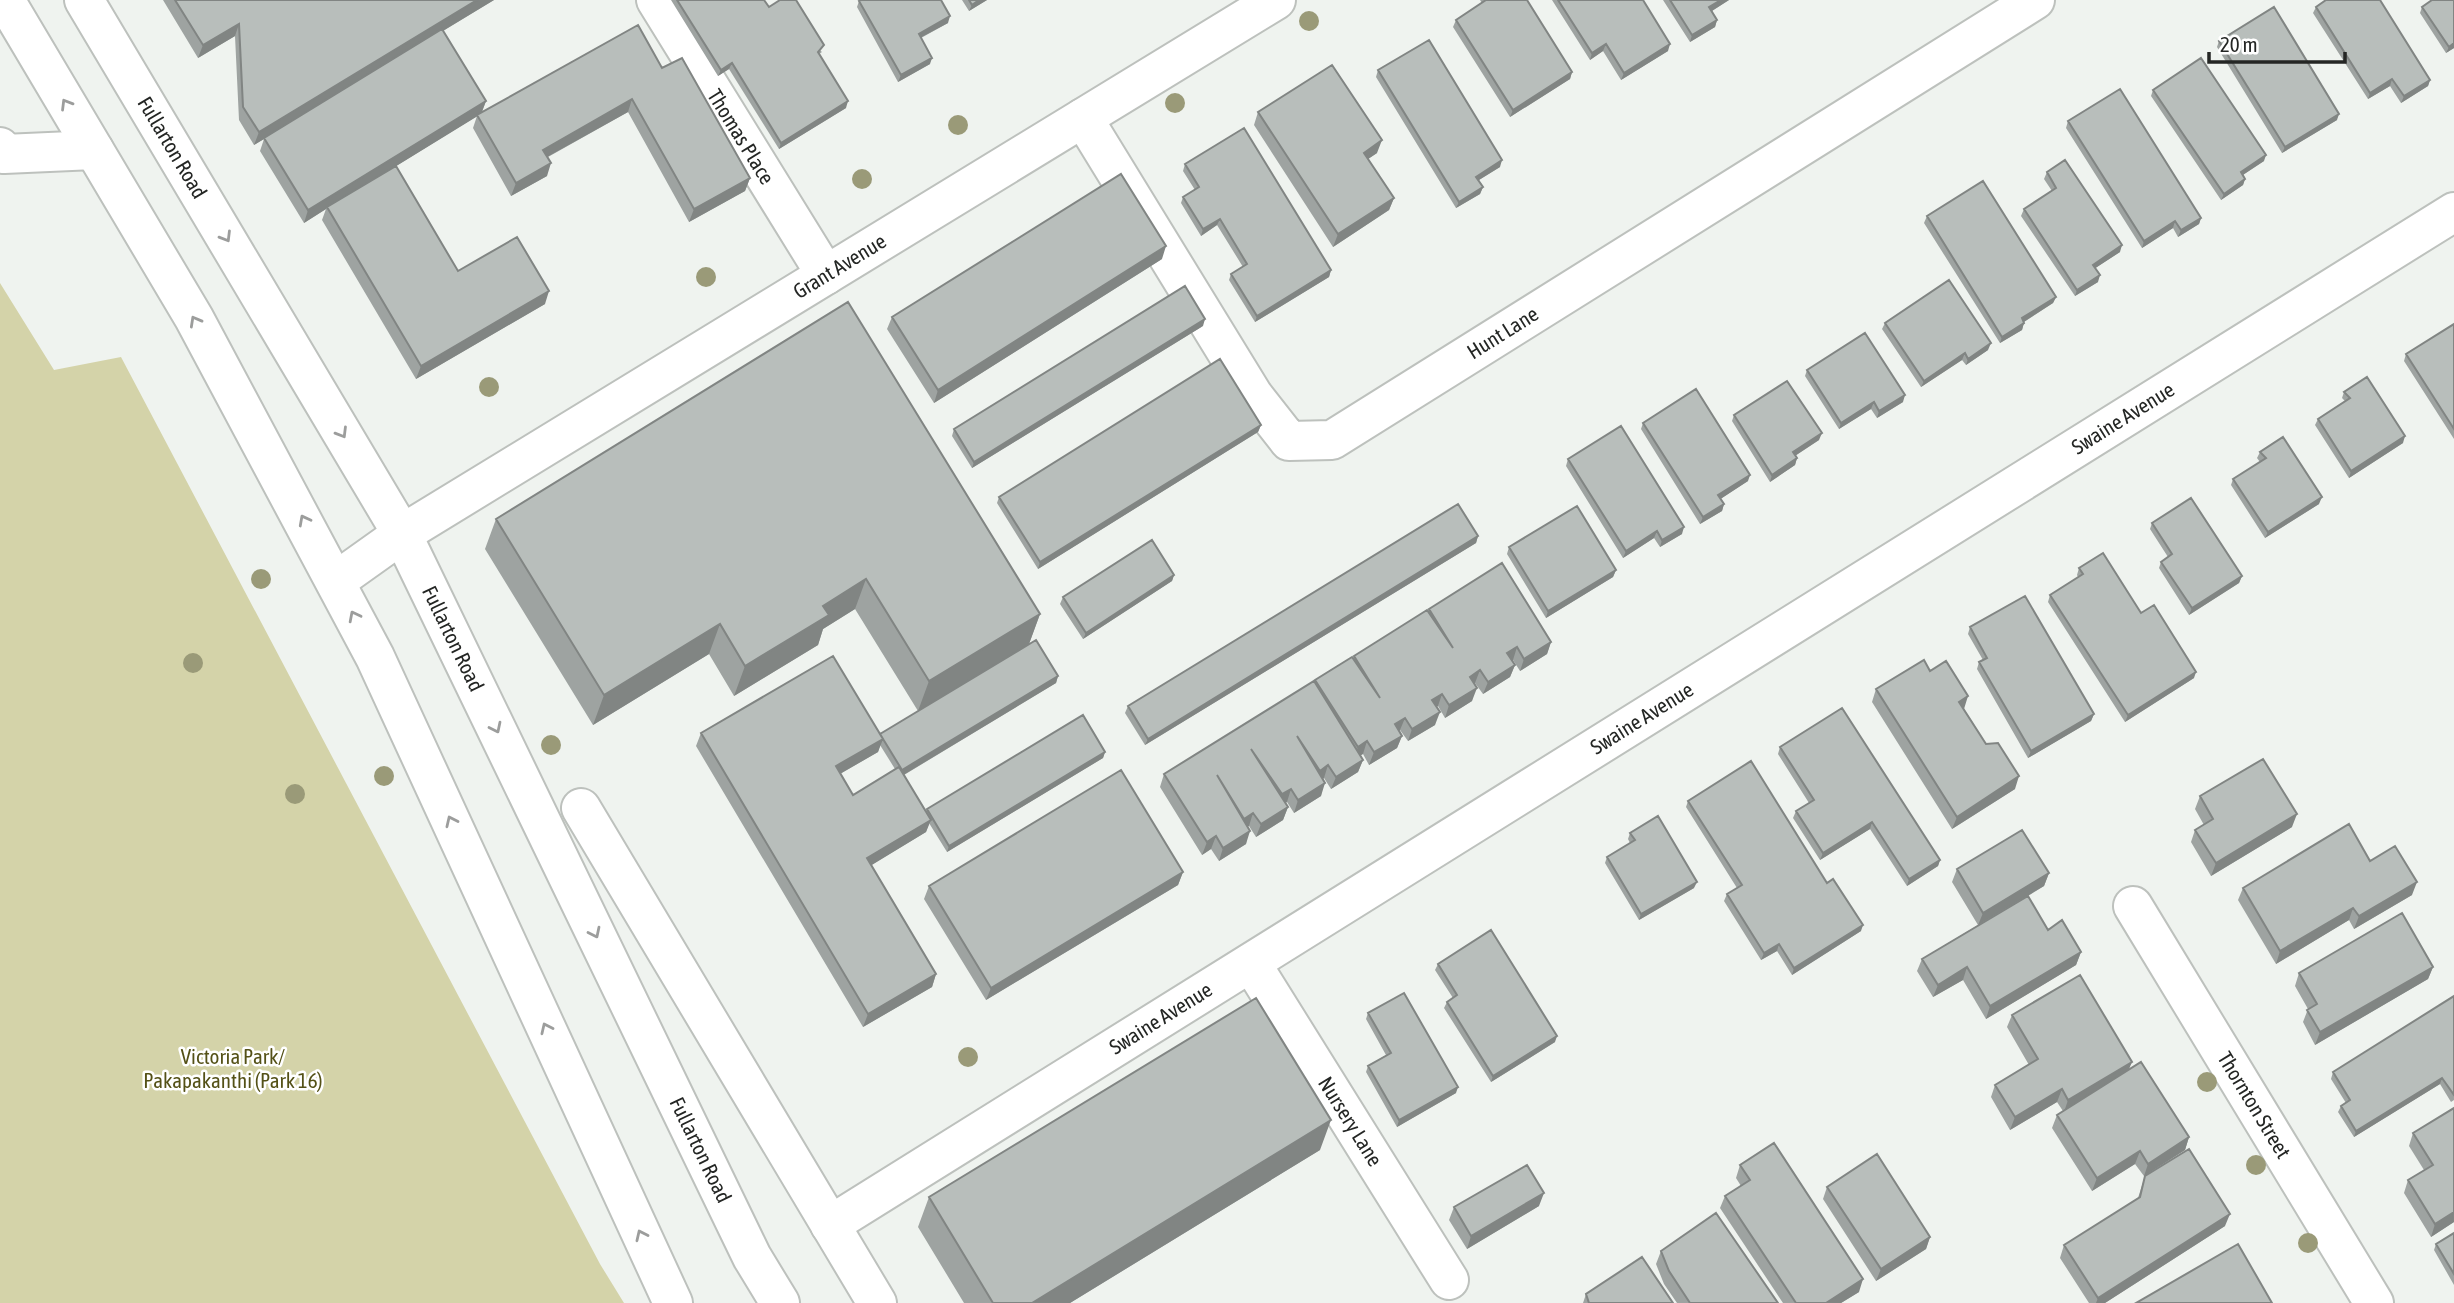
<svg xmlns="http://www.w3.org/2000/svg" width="2454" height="1303" viewBox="0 0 2454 1303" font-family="'Asap Condensed',sans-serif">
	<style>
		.green { fill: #d4d3a9 }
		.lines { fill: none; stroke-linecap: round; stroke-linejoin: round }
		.minor-casing { stroke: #bdc1bd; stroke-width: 42 }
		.highway-casing { stroke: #bdc1bd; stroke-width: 42 }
		.minor { stroke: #fff; stroke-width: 38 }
		.highway { stroke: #fff; stroke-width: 38 }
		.tree { fill: #9a9a78 }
		.wall { fill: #9ea3a1; fill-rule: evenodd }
		.shaded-wall { fill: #818583 }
		.building { fill: #b8bebb; stroke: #818583; stroke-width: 2 }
		.oneway { stroke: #9c9d9c }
		.labels { text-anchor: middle; stroke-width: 5; stroke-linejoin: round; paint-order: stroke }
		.street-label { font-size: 21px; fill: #242624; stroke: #fff }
		.park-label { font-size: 21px; fill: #545117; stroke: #fff }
	</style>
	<rect width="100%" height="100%" fill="#eff3ef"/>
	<path class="green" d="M0,283L54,370L121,357L600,1264L624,1303H0Z"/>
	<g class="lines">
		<defs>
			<g id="minor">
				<path id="s1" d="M656,0L826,275"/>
				<path id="s2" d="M1083,118L1253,395L1289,441L1332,440L2035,0"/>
				<path d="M0,147L4,154L94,150"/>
				<path id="s3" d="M402,534L1276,0"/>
				<path d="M581,808L877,1303"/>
				<path id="s4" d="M2133,906L2374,1303"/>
				<path id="s5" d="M1251,963L1449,1280"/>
				<path id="s6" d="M830,1225L2454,212"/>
			</g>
			<g id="highway">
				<path d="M5,0L194,318L375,657L673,1303"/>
				<path id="s7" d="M84,0L402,534L752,1257L780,1303"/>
				<path d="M336,581L402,534"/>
			</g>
		</defs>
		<use href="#minor" class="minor-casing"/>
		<use href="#highway" class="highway-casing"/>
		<use href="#minor" class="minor"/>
		<use href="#highway" class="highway"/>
	</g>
	<g class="tree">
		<circle cx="1309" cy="21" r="10"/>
		<circle cx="1175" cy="103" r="10"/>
		<circle cx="958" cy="125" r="10"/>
		<circle cx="862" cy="179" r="10"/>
		<circle cx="706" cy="277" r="10"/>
		<circle cx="489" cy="387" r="10"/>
		<circle cx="261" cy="579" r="10"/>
		<circle cx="193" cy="663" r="10"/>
		<circle cx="551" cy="745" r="10"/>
		<circle cx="384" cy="776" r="10"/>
		<circle cx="295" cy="794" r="10"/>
		<circle cx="968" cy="1057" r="10"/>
		<circle cx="2207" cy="1082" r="10"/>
		<circle cx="2256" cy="1165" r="10"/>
		<circle cx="2308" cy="1243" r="10"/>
	</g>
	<path class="wall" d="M163,0H494L443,31L486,101L482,112L662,68L750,178L745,191L689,222L628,112L548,157L547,176L511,196L473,128L477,116L396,166L458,271L545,304L416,379L322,220L326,209L304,223L260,151L264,139L254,145L239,120L235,36L198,58Z
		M671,0H764L769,7L822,52L819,54L846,108L779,149L729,69L718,76Z
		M962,0H987L969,11Z
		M1480,0H1527L1572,72L1570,79L1510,117L1453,27L1456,20L1482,3Z
		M1552,0H1643L1668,51L1621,80L1603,51L1590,60Z
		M1663,0H1729L1712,11L1717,20L1715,27L1690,42Z
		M859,1L948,23L921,38L930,64L898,82L857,7Z
		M2316,7L2430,80L2428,86L2401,103L2390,86L2368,99L2313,13Z
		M2422,7L2454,48L2446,53L2420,13Z
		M2219,41L2337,120L2282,153L2217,47Z
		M1378,70L1500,167L1479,180L1483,187L1480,194L1456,208L1376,77Z
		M2153,90L2264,161L2243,175L2245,179L2243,185L2221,200L2151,96Z
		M1258,112L1377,153L1368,159L1394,198L1389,210L1333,247L1254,125Z
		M2068,121L2201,218L2199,224L2178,237L2173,228L2142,248L2066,128Z
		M1185,164L1331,270L1329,277L1255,322L1229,280L1231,274L1243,267L1217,225L1201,236L1181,203L1183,197L1195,190L1183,171Z
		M2047,172L2120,252L2095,268L2098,282L2075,296L2021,216L2024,209L2052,191L2044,179Z
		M1927,216L2056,297L2053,303L2024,322L2022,330L2000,343L1924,223Z
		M1162,259L934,403L887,329L892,317Z
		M848,302L1040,614L1029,644L1058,676L1056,683L904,775L926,812L927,809L1105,752L1103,758L947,852L929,823L926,832L871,865L936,974L932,987L863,1027L696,746L701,733L880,734L918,711L855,609L823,629L818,645L734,696L709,654L593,725L485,549L496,519ZM880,745L895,769L853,795L840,774L878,752Z
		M1885,323L1988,350L1966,365L1962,360L1921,387L1882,329Z
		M2454,324V439L2404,361L2406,354Z
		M1203,326L972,468L952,436L954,429Z
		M1807,370L1903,402L1877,418L1871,409L1839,429L1805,376Z
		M2344,392L2403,443L2349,478L2315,425L2318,419L2345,401L2342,398Z
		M1734,415L1819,440L1795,456L1797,458L1795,465L1770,482L1732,421Z
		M1643,423L1748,481L1720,499L1724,504L1722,511L1700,524L1641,429Z
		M1261,425L1258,432L1038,569L997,503L999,497Z
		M2260,452L2319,504L2265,538L2231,485L2233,479L2260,462L2257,458Z
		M1568,459L1682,534L1660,547L1654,538L1623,558L1566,466Z
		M2152,523L2242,576L2239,583L2189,615L2159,568L2161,562L2168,557L2150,529Z
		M1478,536L1476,543L1145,745L1125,713L1128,706Z
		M1509,547L1616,570L1613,577L1546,618L1507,554Z
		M2079,568L2141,613L2194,678L2125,722L2048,602L2050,595L2078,577L2077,575Z
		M1174,575L1172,581L1083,639L1060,604L1063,597Z
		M1429,609L1551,642L1547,654L1520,671L1513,660H1512L1515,665L1510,677L1483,694L1475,683L1474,684L1472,701L1445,718L1438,706L1436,707L1435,725L1408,741L1400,730L1399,731L1402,736L1397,748L1369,765L1363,754L1360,755L1363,760L1358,772L1331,789L1324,778L1323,779L1321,796L1294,813L1287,802L1285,803L1288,807L1283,820L1256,837L1249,826H1248L1246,844L1219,861L1211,849L1202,855L1160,787L1164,774L1315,682V680L1353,658L1354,656L1428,611Z
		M1970,627L2094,714L2091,721L2028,758L1977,669L1979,662L1983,660L1968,634Z
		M1930,671L1964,709L2015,789L1952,829L1872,702L1876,689Z
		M1780,747L1940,860L1938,866L1907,886L1870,829L1820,860L1793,818L1796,811L1809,803L1778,754Z
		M2200,796L2292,827L2211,876L2191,842L2195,830L2204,825L2195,809Z
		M1688,801L1827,883L1861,931L1792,975L1777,951L1761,960L1724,901L1727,894L1737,888L1686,807Z
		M1630,833L1694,888L1639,920L1605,863L1607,857L1630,843L1628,839Z
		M2370,861L2412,895L2354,929L2349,920L2276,964L2238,900L2243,888Z
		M1957,869L2049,873L2044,886L2028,896L2048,930L2081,952L2076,965L1986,1019L1963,980L1933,997L1917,971L1922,959L1978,925L1952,882Z
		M1183,872L1178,885L986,1000L924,899L929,886Z
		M1438,964L1555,1042L1491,1082L1444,1008L1447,1002L1453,998L1435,970Z
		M2433,967L2428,979L2315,1045L2303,1022L2308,1009L2295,986L2299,973Z
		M2454,996V1100L2451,1102L2440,1084L2354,1137L2338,1112L2341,1106L2346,1103L2331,1079L2333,1072Z
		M1368,1013L1456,1093L1397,1127L1366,1072L1368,1066L1386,1055L1366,1019Z
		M2012,1015L2129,1069L2189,1137L2185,1150L2144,1176L2135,1164L2092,1191L2052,1128L2057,1115L2063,1111L2057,1102L2010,1130L1991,1097L1995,1085L2029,1065L2007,1027Z
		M2454,1108V1222L2431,1237L2404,1193L2408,1180L2424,1170L2409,1146L2413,1133Z
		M1320,1150L1070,1303H964L918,1227L929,1197Z
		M1740,1165L1859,1292L1841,1303H1783L1720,1208L1725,1196L1741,1186L1736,1178Z
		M2145,1176L2225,1226L2105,1303H2089L2060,1258L2064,1245L2138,1198Z
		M1827,1187L1930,1237L1926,1249L1876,1281L1823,1199Z
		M1539,1206L1467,1249L1449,1220L1454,1207Z
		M2454,1233V1285L2434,1250L2436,1244Z
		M1661,1251L1778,1303H1677L1664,1284L1656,1264Z
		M1586,1294L1673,1303H1583Z"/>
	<path class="shaded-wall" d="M477,0H494L254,145L259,132Z
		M979,0H987L969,11L972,5Z
		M1721,0H1729L1707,14L1709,7Z
		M950,16L948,23L916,40L919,34Z
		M1717,20L1715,27L1690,42L1692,35Z
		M239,24L235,36L198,58L203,45Z
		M2454,43V48L2446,53L2449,47Z
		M1606,44L1603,51L1590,60L1592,53Z
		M1670,44L1668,51L1621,80L1624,73Z
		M932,58L930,64L898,82L901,75Z
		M732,63L729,69L718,76L721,70Z
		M1572,72L1570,79L1510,117L1513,110Z
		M2392,79L2390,86L2368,99L2370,93Z
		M2430,80L2428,86L2401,103L2404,96Z
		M632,99L628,112L538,162L543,150Z
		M486,101L481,114L328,208L327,207L326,209L304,223L308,210Z
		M848,101L846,108L779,149L781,143Z
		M2339,114L2337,120L2282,153L2285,147Z
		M1382,140L1377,153L1359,165L1364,153Z
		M2266,155L2264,161L2238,178L2241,172Z
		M1502,160L1500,167L1474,183L1476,177Z
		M551,163L547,176L511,196L516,183Z
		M750,178L745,191L689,222L694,209Z
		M2245,179L2243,185L2221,200L2224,194Z
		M1483,187L1480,194L1456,208L1459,202Z
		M1394,198L1389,210L1333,247L1338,234Z
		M2201,218L2199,224L2178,237L2181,230Z
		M1220,219L1217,225L1201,236L1203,229Z
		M2175,221L2173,228L2142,248L2144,241Z
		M2122,245L2120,252L2091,271L2093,265Z
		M1166,246L1162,259L934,403L938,390Z
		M1331,270L1329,277L1255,322L1257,316Z
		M2100,275L2098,282L2075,296L2077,290Z
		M549,291L545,304L416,379L421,366Z
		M2056,297L2053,303L2019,325L2022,318Z
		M1205,319L1203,326L972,468L974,462Z
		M2024,323L2022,330L2000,343L2002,337Z
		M1991,343L1988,350L1966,365L1968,359Z
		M1965,353L1962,360L1921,387L1924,381Z
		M1905,395L1903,402L1877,418L1879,411Z
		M1874,402L1871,409L1839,429L1841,423Z
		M1261,425L1258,432L1038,569L1040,562Z
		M1822,433L1819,440L1790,459L1793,452Z
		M2405,436L2403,443L2349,478L2351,471Z
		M1797,458L1795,465L1770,482L1772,475Z
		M1750,475L1748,481L1716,502L1718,495Z
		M2322,497L2319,504L2265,538L2268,532Z
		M1724,504L1722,511L1700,524L1703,517Z
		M1684,527L1682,534L1660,547L1662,540Z
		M1657,531L1654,538L1623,558L1626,551Z
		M1478,536L1476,543L1145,745L1148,739Z
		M1616,570L1613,577L1546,618L1548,611Z
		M1174,575L1172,581L1083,639L1086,633Z
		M2242,576L2239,583L2189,615L2192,608Z
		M866,579L855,609L823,629L818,645L734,696L745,666L823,606Z
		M1040,614L1029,644L918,711L929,681Z
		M720,624L709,654L593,725L604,695Z
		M1551,642L1547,654L1520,671L1524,659Z
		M1517,647L1513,660L1503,666L1507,653Z
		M1515,665L1510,677L1483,694L1488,682Z
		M1480,670L1475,683L1465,689L1470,677Z
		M2196,672L2194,678L2125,722L2128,715Z
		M1058,676L1056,683L900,777L902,770Z
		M1477,688L1472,701L1445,718L1449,705Z
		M1442,694L1438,706L1427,713L1432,700Z
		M1968,696L1964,709L1959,702Z
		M1440,712L1435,725L1408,741L1412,729Z
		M2094,714L2091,721L2028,758L2031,751Z
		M1405,718L1400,730L1390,737L1395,724Z
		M1402,736L1397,748L1369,765L1374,752Z
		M883,739L878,752L831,779L836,766Z
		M1367,741L1363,754L1353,760L1358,747Z
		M1105,752L1103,758L947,852L949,846Z
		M1363,760L1358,772L1331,789L1336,777Z
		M1328,765L1324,778L1315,784L1320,771Z
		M2019,776L2015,789L1952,829L1957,817Z
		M1325,783L1321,796L1294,813L1298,800Z
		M1291,789L1287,802L1277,807L1282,794Z
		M1288,807L1283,820L1256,837L1261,824Z
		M1253,813L1249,826L1240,831L1244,819Z
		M2297,814L2292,827L2211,876L2216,863Z
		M931,820L926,832L862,871L867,858Z
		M1872,822L1870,829L1820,860L1823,853Z
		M1250,831L1246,844L1219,861L1223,848Z
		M1216,836L1211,849L1202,855L1207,842Z
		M1940,860L1938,866L1907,886L1909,879Z
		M1183,872L1178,885L986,1000L991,988Z
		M2049,873L2044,886L1978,925L1983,913Z
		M1697,882L1694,888L1639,920L1641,914Z
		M2417,882L2412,895L2354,929L2359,916Z
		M2353,908L2349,920L2276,964L2280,951Z
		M1863,925L1861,931L1792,975L1794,968Z
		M1779,944L1777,951L1761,960L1764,953Z
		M2081,952L2076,965L1986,1019L1990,1006Z
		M1967,967L1963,980L1933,997L1938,985Z
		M2433,967L2428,979L2315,1045L2320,1032Z
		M936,974L932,987L863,1027L868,1014Z
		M1557,1036L1555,1042L1491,1082L1493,1076Z
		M2132,1062L2127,1074L2064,1112L2068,1100Z
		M2442,1078L2440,1084L2354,1137L2356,1131Z
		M1458,1087L1456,1093L1397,1127L1399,1120Z
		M2062,1089L2057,1102L2010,1130L2015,1117Z
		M1331,1120L1320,1150L1070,1303H1032Z
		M2189,1137L2185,1150L2144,1176L2148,1164Z
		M2140,1151L2135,1164L2092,1191L2097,1178Z
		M1544,1193L1539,1206L1467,1249L1471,1236Z
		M2454,1212V1222L2431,1237L2435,1224Z
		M2230,1214L2225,1226L2105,1303H2096L2098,1298Z
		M1930,1237L1926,1249L1876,1281L1881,1269Z
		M1863,1279L1859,1292L1841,1303H1826Z"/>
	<path class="building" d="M175,0H477L259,132L243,107L239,24L203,45Z
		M677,0H764L769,7L780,0H796L824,45L818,52L848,101L781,143L732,63L721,70Z
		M861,0H941L950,16L919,34L932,58L901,75L859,1Z
		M969,0H979L972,5Z
		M1486,0H1527L1572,72L1513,110L1456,20Z
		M1558,0H1643L1670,44L1624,73L1606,44L1592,53Z
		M1670,0H1721L1709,7L1717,20L1692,35Z
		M2326,0H2380L2430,80L2404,96L2392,79L2370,93L2316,7Z
		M2432,0H2454V43L2449,47L2422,7Z
		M2274,7L2339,114L2285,147L2219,41Z
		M638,25L662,68L682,58L750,178L694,209L632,99L543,150L551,163L516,183L477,115Z
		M442,29L486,101L308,210L264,138Z
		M1429,40L1502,160L1476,177L1483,187L1459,202L1378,70Z
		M2201,58L2266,155L2241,172L2245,179L2224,194L2153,90Z
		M1332,65L1382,140L1364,153L1394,198L1338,234L1258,112Z
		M2120,89L2201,218L2181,230L2175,221L2144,241L2068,121Z
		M1244,128L1331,270L1257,316L1231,274L1247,264L1220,219L1203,229L1183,197L1199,187L1185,164Z
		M2065,160L2122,245L2093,265L2100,275L2077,290L2024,209L2056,188L2047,172Z
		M396,166L458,271L517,237L549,291L421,366L327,207Z
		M1121,174L1166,246L938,390L892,317Z
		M1983,181L2056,297L2022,318L2024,323L2002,337L1927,216Z
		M1949,280L1991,343L1968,359L1965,353L1924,381L1885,323Z
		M1185,286L1205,319L974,462L954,429Z
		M848,302L1040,614L929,681L866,579L823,606L829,615L745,666L720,624L604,695L496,519Z
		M2454,324V429L2406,354Z
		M1865,333L1905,395L1879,411L1874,402L1841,423L1807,370Z
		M1220,359L1261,425L1040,562L999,497Z
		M2367,377L2405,436L2351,471L2318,419L2350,398L2344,392Z
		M1787,381L1822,433L1793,452L1797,458L1772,475L1734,415Z
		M1696,389L1750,475L1718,495L1724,504L1703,517L1643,423Z
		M1621,426L1684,527L1662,540L1657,531L1626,551L1568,459Z
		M2283,437L2322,497L2268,532L2233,479L2266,458L2260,452Z
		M2191,498L2242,576L2192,608L2161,562L2172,554L2152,523Z
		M1458,504L1478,536L1148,739L1128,706Z
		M1577,506L1616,570L1548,611L1509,547Z
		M1152,540L1174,575L1086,633L1063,597Z
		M2103,553L2141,613L2154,605L2196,672L2128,715L2050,595L2083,574L2079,568Z
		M1502,563L1551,642L1524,659L1517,647L1507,653L1515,665L1488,682L1480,670L1470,677L1477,688L1449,705L1442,694L1432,700L1440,712L1412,729L1405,718L1395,724L1402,736L1374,752L1367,741L1358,747L1315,680L1352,657L1380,698L1354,656L1427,610L1453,648L1429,609Z
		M2025,596L2094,714L2031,751L1979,662L1987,658L1970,627Z
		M1036,640L1058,676L902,770L880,734Z
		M833,656L883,739L836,766L853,795L899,767L931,820L867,858L936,974L868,1014L701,733Z
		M1924,660L1930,671L1946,661L1968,696L1959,702L1986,744L1998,743L2019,776L1957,817L1876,689Z
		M1314,681L1363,760L1336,777L1328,765L1320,771L1297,736L1325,783L1298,800L1291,789L1282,794L1251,749L1288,807L1261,824L1253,813L1244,819L1217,775L1250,831L1223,848L1216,836L1207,842L1164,774Z
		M1842,708L1940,860L1909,879L1872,822L1823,853L1796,811L1814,800L1780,747Z
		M1083,715L1105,752L949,846L927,809Z
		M2263,759L2297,814L2216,863L2195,830L2213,819L2200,796Z
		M1751,761L1827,883L1833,879L1863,925L1794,968L1779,944L1764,953L1727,894L1742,885L1688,801Z
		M1121,770L1183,872L991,988L929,886Z
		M1658,816L1697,882L1641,914L1607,857L1635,840L1630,833Z
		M2349,824L2370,861L2395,846L2417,882L2359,916L2353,908L2280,951L2243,888Z
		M2022,830L2049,873L1983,913L1957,869Z
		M2028,896L2048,930L2062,920L2081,952L1990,1006L1967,967L1938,985L1922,959Z
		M2402,913L2433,967L2320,1032L2307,1010L2317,1004L2299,973Z
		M1491,930L1557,1036L1493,1076L1447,1002L1457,995L1438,964Z
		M2080,975L2132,1062L2068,1100L2062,1089L2015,1117L1995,1085L2038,1059L2012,1015Z
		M1404,993L1458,1087L1399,1120L1368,1066L1391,1053L1368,1013Z
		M2454,996V1095L2442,1078L2356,1131L2341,1106L2350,1100L2333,1072Z
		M1256,998L1331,1120L1032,1303H993L929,1197Z
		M2141,1062L2189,1137L2148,1164L2140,1151L2097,1178L2057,1115Z
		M2454,1108V1212L2435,1224L2408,1180L2433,1165L2413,1133Z
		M1774,1143L1863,1279L1826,1303H1796L1725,1196L1750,1180L1740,1165Z
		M2189,1149L2230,1214L2098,1298L2064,1245L2140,1197L2145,1176Z
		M1877,1154L1930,1237L1881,1269L1827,1187Z
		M1527,1165L1544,1193L1471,1236L1454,1207Z
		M1716,1213L1778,1303H1690L1669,1271L1661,1251Z
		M2454,1233V1274L2436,1244Z
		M2238,1244L2272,1303H2136Z
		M1642,1257L1673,1303H1589L1586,1294Z"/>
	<defs><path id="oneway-chevron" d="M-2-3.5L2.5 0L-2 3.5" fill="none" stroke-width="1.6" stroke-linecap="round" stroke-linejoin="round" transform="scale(1.75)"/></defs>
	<g class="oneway">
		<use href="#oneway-chevron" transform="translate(66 104) rotate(-121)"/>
		<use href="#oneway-chevron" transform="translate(226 237) rotate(59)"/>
		<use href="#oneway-chevron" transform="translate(195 321) rotate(-119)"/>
		<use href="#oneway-chevron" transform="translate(342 433) rotate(59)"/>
		<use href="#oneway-chevron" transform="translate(304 520) rotate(-118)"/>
		<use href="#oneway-chevron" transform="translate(354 616) rotate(-117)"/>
		<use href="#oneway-chevron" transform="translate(496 728) rotate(64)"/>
		<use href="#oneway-chevron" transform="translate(451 821) rotate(-115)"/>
		<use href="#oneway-chevron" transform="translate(595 933) rotate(64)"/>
		<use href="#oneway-chevron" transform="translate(546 1028) rotate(-115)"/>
		<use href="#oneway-chevron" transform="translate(641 1235) rotate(-115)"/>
	</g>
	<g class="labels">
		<g class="street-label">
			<text dy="7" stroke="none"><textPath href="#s1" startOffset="161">Thomas Place</textPath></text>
			<text dy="7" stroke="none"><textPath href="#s7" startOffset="172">Fullarton Road</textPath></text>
			<text dy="7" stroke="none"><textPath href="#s3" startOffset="513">Grant Avenue</textPath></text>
			<text dy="7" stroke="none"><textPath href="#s2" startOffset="628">Hunt Lane</textPath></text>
			<text dy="7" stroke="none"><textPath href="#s6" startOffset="1524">Swaine Avenue</textPath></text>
			<text dy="7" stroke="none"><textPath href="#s7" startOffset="738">Fullarton Road</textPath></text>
			<text dy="7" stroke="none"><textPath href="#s6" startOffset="957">Swaine Avenue</textPath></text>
			<text dy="7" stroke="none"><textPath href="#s6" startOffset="390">Swaine Avenue</textPath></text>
			<text dy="7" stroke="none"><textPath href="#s4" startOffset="233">Thornton Street</textPath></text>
			<text dy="7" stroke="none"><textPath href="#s5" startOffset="187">Nursery Lane</textPath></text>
			<text dy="7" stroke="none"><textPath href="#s7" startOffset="1306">Fullarton Road</textPath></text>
		</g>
		<g class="park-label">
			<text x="233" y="1064">Victoria Park/<tspan x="233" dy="24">Pakapakanthi (Park 16)</tspan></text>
		</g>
	</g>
	<path d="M2209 52v10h136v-10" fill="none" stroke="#242624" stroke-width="3.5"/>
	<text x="2220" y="52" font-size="21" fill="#242624" stroke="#ffffff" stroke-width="5" paint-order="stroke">20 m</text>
</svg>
